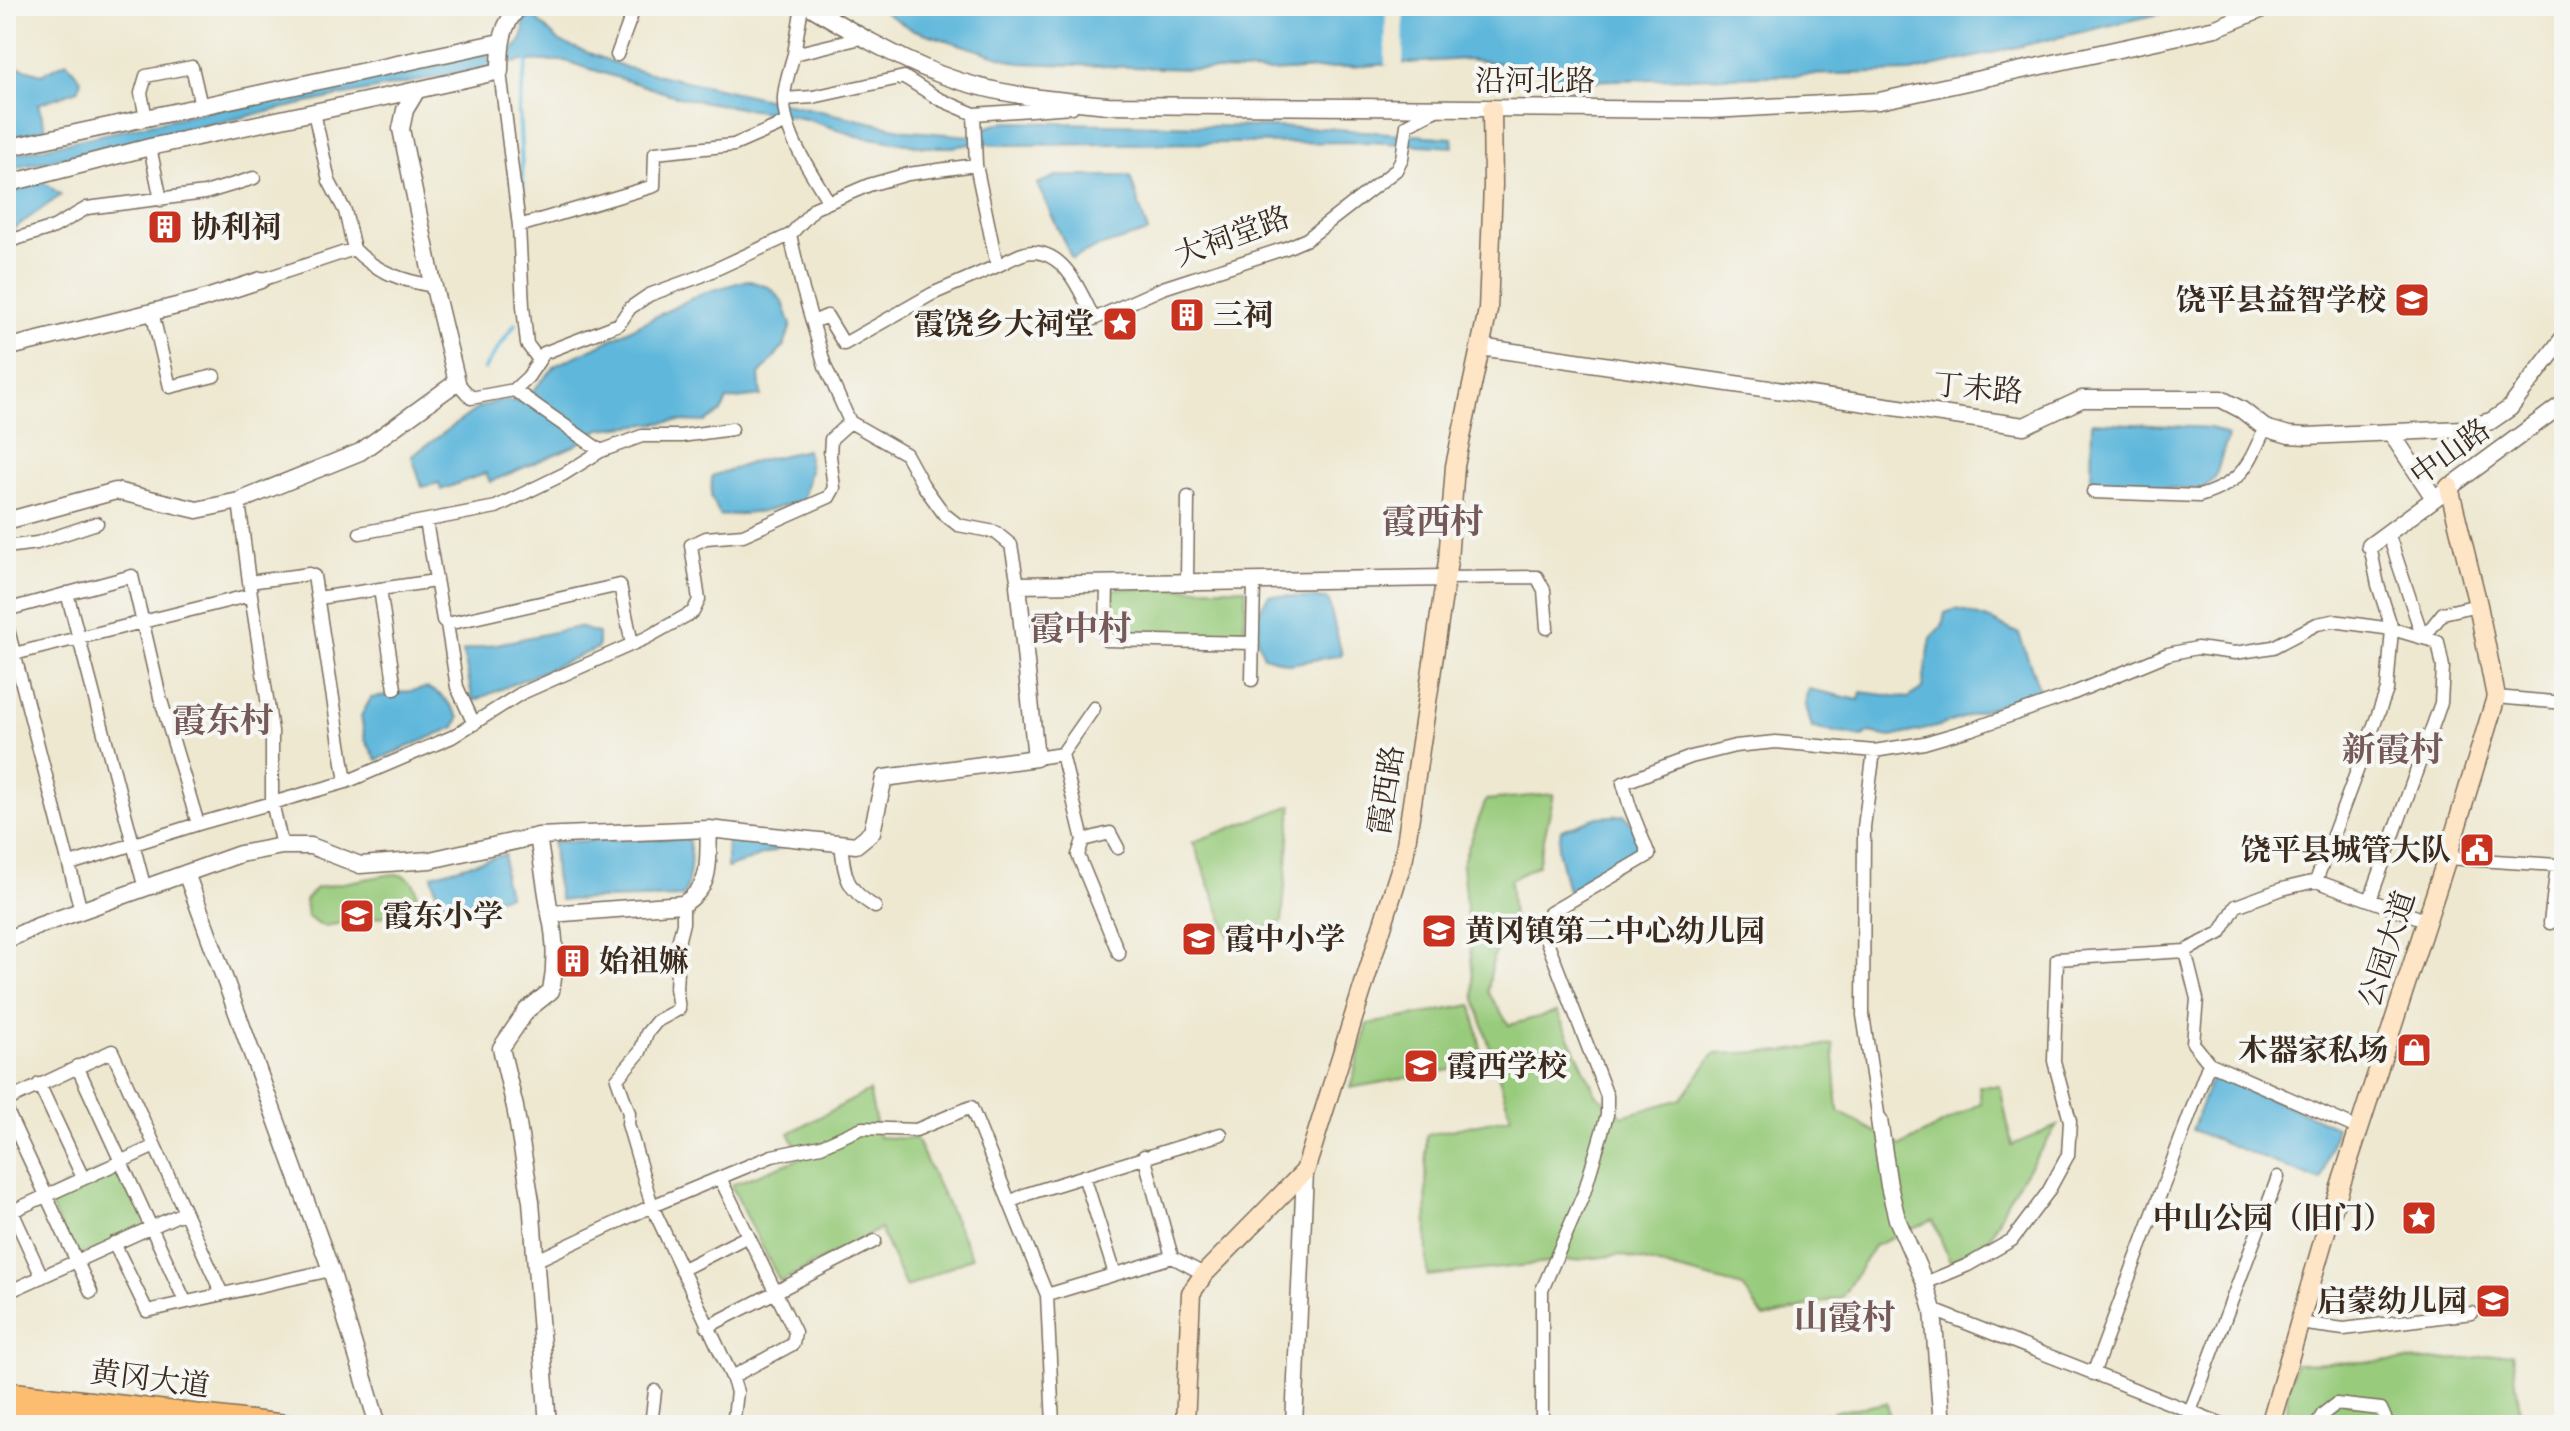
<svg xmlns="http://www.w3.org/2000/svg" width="2570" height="1431" viewBox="0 0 2570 1431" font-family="Alegreya,'Noto Serif SC',serif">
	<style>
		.green { fill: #98cb7b; stroke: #6a7a4c; stroke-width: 2 }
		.water { fill: #5eb7db; stroke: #4c707c; stroke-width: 2 }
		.pier { fill: #eee8d0 }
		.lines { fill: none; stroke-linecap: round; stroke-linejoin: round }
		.stream { stroke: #5eb7db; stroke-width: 4 }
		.minor-casing { stroke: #7a6c5c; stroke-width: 15 }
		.tertiary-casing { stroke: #7a6c5c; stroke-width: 19 }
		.secondary-casing { stroke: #7a6c5c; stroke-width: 21 }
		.primary-casing { stroke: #7a6c5c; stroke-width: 23 }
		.minor { stroke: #fff; stroke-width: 12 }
		.tertiary { stroke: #fff; stroke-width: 16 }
		.secondary { stroke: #fee5c5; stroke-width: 18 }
		.primary { stroke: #fcbd6f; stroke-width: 20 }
		.labels { text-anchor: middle; stroke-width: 8; stroke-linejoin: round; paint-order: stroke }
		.street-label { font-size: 30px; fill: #3b2a1e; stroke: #f6f6f2 }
		.poi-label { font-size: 30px; font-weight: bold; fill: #3b2a1e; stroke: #f6f6f2; text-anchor: start }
		.quarter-label { font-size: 34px; font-weight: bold; fill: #765a59; stroke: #f6f6f2 }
	</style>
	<rect width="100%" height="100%" fill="#f6f6f2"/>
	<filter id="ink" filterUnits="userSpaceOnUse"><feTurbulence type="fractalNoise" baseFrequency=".0125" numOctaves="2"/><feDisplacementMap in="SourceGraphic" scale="16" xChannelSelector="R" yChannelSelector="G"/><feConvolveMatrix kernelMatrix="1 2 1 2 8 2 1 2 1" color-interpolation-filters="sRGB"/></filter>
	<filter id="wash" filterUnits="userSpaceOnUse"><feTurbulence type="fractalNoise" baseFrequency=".006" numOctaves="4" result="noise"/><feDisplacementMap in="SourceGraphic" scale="32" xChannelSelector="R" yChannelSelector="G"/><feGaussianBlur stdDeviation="1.8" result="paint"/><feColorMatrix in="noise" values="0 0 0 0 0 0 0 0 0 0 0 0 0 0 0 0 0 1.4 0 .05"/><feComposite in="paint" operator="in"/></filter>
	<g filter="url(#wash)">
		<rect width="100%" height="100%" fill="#eee8d0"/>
		<path class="green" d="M1246,588L1244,635H1111V589Z
			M1554,794L1538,865L1510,880L1513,919L1493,958L1488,992L1509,1025L1557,1012L1596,1094L1623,1116L1681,1099L1714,1054L1785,1051L1833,1044L1838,1111L1901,1146L1981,1103L1979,1086H2000L2012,1145L2057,1126L2008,1199L1990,1238L1950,1262L1933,1220L1874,1246L1842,1297L1764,1318L1743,1287L1621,1255L1427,1276L1426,1135L1511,1117L1475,999L1462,864L1486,800Z
			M1292,805L1282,922L1230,938L1193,842Z
			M393,874C409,874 419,884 416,901L409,910L402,913L325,926L317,924L307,916L305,900L316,888Z
			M1472,1005L1484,1064L1350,1088L1368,1024Z
			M869,1091L879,1137L916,1139L972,1257L906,1288L880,1229L780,1282L731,1185L802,1158L789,1133Z
			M120,1161L151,1227L77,1260L46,1196Z
			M2512,1353L2522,1425H2284L2287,1415L2288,1388L2295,1364L2464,1359Z
			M1887,1403L1891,1425H1835L1833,1412Z
			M1826,1413L1828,1425H1752V1424Z"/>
		<path class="water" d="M519,6H532L537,20L560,42L628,68L910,131L971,136L990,126L1006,122L1324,128L1452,138L1453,147L1369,142L998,145L976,143L953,147H925L857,136L806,119L682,98L565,61H522L339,96L6,170V156L230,106L462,59L483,55L507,56C528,38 526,32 519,6Z
			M875,6H2193L1911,72L1576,81L1524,66L1467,59L1272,72L1019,63L911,29Z
			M67,62L81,80L78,90L38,104L46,129L6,139V63L41,74Z
			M1056,176H1130L1148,232L1095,248L1072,259L1037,184Z
			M38,178L61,195L6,234V187Z
			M747,280L771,288L783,302L791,325L784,346L759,375L761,396L727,400L721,412L705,422L677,421L600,429L574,446L490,482L486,473L441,490L439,483L422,487L412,456L478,408L498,401H524L556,365L598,346L700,294Z
			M2092,422L2211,428L2228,436L2215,478L2202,489L2091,485Z
			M807,450L810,470L803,500L762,512L720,516L711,497L712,476L756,461Z
			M1269,595L1328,599L1342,655L1290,664L1264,656C1252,629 1252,618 1269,595Z
			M1956,609L1991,620L2019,634L2040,691L1936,727L1891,737L1869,733L1863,737L1812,728L1805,703L1808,689L1859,700L1861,692L1909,698L1922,688L1931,638L1942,626L1945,613Z
			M578,627L598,633V648L473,701L463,651Z
			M427,688C442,693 451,705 459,718L455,727L377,760L365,740L361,716L371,698Z
			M1625,815L1633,827L1640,847C1633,866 1587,882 1568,891L1558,849L1561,830L1598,817Z
			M688,838C693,855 690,881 683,897L560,900L555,875L553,842Z
			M727,838L775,840L787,846L727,868Z
			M505,854L504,879L509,895L441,912L432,875Z
			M2213,1073L2336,1127L2321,1181L2192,1130Z"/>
		<path class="pier" d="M1386,6H1404L1403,65H1385Z"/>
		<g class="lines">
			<path class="stream" d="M524,209L519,108L528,57
				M484,369L515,324"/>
		</g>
	</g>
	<g filter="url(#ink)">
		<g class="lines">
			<defs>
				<path id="minor" d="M794,54L802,6
					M617,55L635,6
					M500,71L519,226L523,306L527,344L539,360
					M784,99L813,97L904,77L939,99L974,114
					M1072,107L974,114L976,165L997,266C1008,261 1021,252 1033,252C1067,253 1081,294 1094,319L1163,288L1286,248L1307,239L1396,170L1402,158L1407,125L1438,109
					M314,112L329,181L345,211L354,249
					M146,118L141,93L146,76L192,67L201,106
					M150,147L161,200
					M976,165L908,174L869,185L815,208L790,235L803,290L825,366L850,422L906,454L923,485L944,514L958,525L995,532L1011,545L1018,585
					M828,201C811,170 782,134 784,97C785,82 790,68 794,54L861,38
					M519,226L654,186L655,153L734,145L787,122
					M6,242L54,227L87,208L205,193L254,178
					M261,280L354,249C376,272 403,281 434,286
					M152,312L170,387L214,376
					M813,322L827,316L844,344L932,294L997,266
					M457,382L471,398L514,390L528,377L544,353L619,324L630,308L649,295L701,276L790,235
					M514,390L601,451
					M6,476V477
					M2093,492L2199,496C2242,483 2248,466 2265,428
					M239,501L249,582L272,731V802L282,846
					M426,521L443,620L447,624L457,687L474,724
					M360,533L496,507L564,474L601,451L642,436H681L732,429
					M6,547L37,543L97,523
					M1446,578L1537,577L1544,590L1547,628
					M249,582L309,574L314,576L346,782
					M1187,582L1188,497
					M1107,584L1106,640L1253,643
					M380,589L395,689
					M67,593L145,889
					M318,598L435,581
					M6,610L132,576L160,697L198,824
					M6,622L81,911
					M447,624L620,585L632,644
					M6,656L251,595
					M1252,680L1254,581
					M2496,697L2564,703
					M1874,751L1864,827L1863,1015L1879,1120
					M1062,754L1094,708
					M1036,758L1062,754L1083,840L1078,855L1119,954
					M1083,840L1110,833L1118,848
					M841,844C845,877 845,888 875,907
					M2447,858L2557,865L2550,923
					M70,864L198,824L346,782L452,737L520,694L646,638L693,612L699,600L691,545L706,538L743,535L829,497L834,488L830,456L831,439L850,422
					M2316,881L2387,690L2392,629L2378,585L2370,546
					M2370,900L2441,703L2443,667L2438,642L2423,638L2388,533
					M683,904V923L679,939L676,988L679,1009L657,1021L647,1033L640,1052L617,1079L629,1113L628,1124L652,1206L732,1377L737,1392L733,1425
					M2185,951L2220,933L2236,906L2282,889L2316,881L2425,920
					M77,1066L185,1301
					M39,1084L83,1178
					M6,1101L112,1051L222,1294
					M6,1109L91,1292
					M1144,1156L1172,1257
					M1084,1176L1115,1274
					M720,1178L795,1332L793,1344L732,1377
					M6,1198L42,1277
					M1010,1202L1027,1194L1221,1134
					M6,1214L155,1146
					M114,1243L147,1311L331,1270
					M535,1261L652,1206L772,1156L821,1146L862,1128L916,1130L971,1107L1047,1295L1053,1425
					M681,1270L748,1236
					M1925,1283L1968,1265L2012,1240L2048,1192L2068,1155L2070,1121L2054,1061L2057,959L2185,951L2197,999L2193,1043L2209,1063
					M6,1288L8,1292L185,1212
					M1047,1295L1172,1257L1204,1274
					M1933,1310L2225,1425
					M2299,1323L2344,1329L2472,1313
					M707,1327L875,1241
					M2093,1374L2209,1063L2359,1129
					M651,1425L655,1391
					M1542,1425V1290L1584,1193L1607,1115V1096L1545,936L1550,913L1649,855L1630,807L1623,783L1691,757L1735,746L1776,742L1874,751L1924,743L1972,729L2069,695L2168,654L2197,648L2235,653L2273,647L2317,624L2333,621L2392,629L2423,638L2443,613L2478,605
					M2185,1425L2278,1177
					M2316,1425L2323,1414L2336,1404L2381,1409L2385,1418V1425"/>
				<path id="tertiary" d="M809,6C851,31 893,56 939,74C993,95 1051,100 1108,105L1712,110L1879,101L2216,28L2270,6
					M6,148L500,42
					M6,184L150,147L417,90
					M1480,347L2024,426L2082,399H2221L2242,410L2265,428L2289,435L2307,436L2463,429L2491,421L2510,408L2564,337
					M6,348L197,301L261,280
					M2391,433L2434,498
					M6,521L116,491L197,510L239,501L360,452L457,382L432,279L401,129L405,110L417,90L500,71C500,46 501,23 521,6
					M2370,546L2564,403
					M538,836L550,914
					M186,873L331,1270L378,1425
					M6,940L38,926L240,854L282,846H311L360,865L430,860L538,836L709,829L856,845L872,832L884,778L1036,758L1018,585L1446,578
					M1879,1120L1889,1186L1897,1219L1925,1283L1933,1310L1942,1425
					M548,1425L531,1201L515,1107L501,1048L527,1010L551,991C556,965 556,940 550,914L683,904C714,885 707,862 709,829
					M1294,1425L1305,1171"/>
				<path id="secondary" d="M1185,1425L1191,1293L1204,1274L1305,1171L1404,857L1448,561L1455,466L1488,310L1493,185L1492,109
					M2270,1425L2328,1224L2447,858L2496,697L2478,605L2449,487"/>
				<path id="primary" d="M6,1392L286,1425
					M6,1410L132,1425"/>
			</defs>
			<use href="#minor" class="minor-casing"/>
			<use href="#tertiary" class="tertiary-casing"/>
			<use href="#secondary" class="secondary-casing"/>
			<use href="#primary" class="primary-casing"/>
			<use href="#minor" class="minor"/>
			<use href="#tertiary" class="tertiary"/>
			<use href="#secondary" class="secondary"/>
			<use href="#primary" class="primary"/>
		</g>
	</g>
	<defs>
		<symbol id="building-square" viewBox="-11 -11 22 22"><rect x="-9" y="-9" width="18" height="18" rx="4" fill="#c8321e" stroke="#f6f6f2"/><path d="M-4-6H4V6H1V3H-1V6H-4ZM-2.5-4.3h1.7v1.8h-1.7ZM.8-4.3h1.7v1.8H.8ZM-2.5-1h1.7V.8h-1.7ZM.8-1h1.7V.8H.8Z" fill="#fff"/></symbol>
		<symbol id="school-square" viewBox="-11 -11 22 22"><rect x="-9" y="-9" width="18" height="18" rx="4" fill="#c8321e" stroke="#f6f6f2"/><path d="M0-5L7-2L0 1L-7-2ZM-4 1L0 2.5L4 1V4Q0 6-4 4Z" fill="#fff"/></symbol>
		<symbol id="sight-square" viewBox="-11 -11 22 22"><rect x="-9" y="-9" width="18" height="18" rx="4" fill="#c8321e" stroke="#f6f6f2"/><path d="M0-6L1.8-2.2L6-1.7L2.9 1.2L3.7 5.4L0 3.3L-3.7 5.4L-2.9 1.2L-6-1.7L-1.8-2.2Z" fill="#fff"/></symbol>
		<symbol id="civic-square" viewBox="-11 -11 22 22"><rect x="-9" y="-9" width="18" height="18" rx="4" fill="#c8321e" stroke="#f6f6f2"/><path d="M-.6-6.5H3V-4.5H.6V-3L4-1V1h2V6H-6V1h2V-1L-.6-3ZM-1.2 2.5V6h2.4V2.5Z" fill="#fff"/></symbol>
		<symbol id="shop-square" viewBox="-11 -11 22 22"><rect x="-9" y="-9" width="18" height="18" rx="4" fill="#c8321e" stroke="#f6f6f2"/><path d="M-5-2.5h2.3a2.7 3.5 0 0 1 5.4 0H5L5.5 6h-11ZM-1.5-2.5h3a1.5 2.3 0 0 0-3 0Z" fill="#fff"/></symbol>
	</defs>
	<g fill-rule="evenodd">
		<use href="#building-square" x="145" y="207" width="40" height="40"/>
		<use href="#school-square" x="2392" y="280" width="40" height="40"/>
		<use href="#building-square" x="1167" y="295" width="40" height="40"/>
		<use href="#sight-square" x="1100" y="304" width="40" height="40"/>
		<use href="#civic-square" x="2457" y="830" width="40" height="40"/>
		<use href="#school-square" x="337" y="896" width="40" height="40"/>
		<use href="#school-square" x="1419" y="911" width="40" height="40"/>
		<use href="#school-square" x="1179" y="919" width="40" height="40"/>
		<use href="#building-square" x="553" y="941" width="40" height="40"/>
		<use href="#shop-square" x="2394" y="1030" width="40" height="40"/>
		<use href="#school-square" x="1401" y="1046" width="40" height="40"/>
		<use href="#sight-square" x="2399" y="1198" width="40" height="40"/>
		<use href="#school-square" x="2473" y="1281" width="40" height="40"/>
	</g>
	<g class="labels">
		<g class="street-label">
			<text x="1535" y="91">沿河北路</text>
			<text transform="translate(1232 236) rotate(-20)" y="10">大祠堂路</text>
			<text transform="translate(1978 388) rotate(5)" y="10">丁未路</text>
			<text transform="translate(2450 452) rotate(-36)" y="10">中山路</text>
			<text transform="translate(1386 790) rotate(-81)" y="10">霞西路</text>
			<text transform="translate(2387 949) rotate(-72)" y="10">公园大道</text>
			<text transform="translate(150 1379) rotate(7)" y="10">黄冈大道</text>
		</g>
		<g class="poi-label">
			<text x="191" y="237">协利祠</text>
			<text x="2386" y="310" text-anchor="end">饶平县益智学校</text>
			<text x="1213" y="325">三祠</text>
			<text x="1094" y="334" text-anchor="end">霞饶乡大祠堂</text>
			<text x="2451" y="860" text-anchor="end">饶平县城管大队</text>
			<text x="383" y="926">霞东小学</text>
			<text x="1465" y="941">黄冈镇第二中心幼儿园</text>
			<text x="1225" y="949">霞中小学</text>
			<text x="599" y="971">始祖嫲</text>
			<text x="2388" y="1060" text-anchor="end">木器家私场</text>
			<text x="1447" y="1076">霞西学校</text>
			<text x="2393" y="1228" text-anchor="end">中山公园（旧门）</text>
			<text x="2467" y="1311" text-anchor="end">启蒙幼儿园</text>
		</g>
		<g class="quarter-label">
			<text x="1433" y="533">霞西村</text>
			<text x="1081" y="640">霞中村</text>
			<text x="223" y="732">霞东村</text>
			<text x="2393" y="761">新霞村</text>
			<text x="1845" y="1329">山霞村</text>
		</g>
	</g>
	<rect width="2570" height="1431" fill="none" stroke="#f6f6f2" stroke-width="32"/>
</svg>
